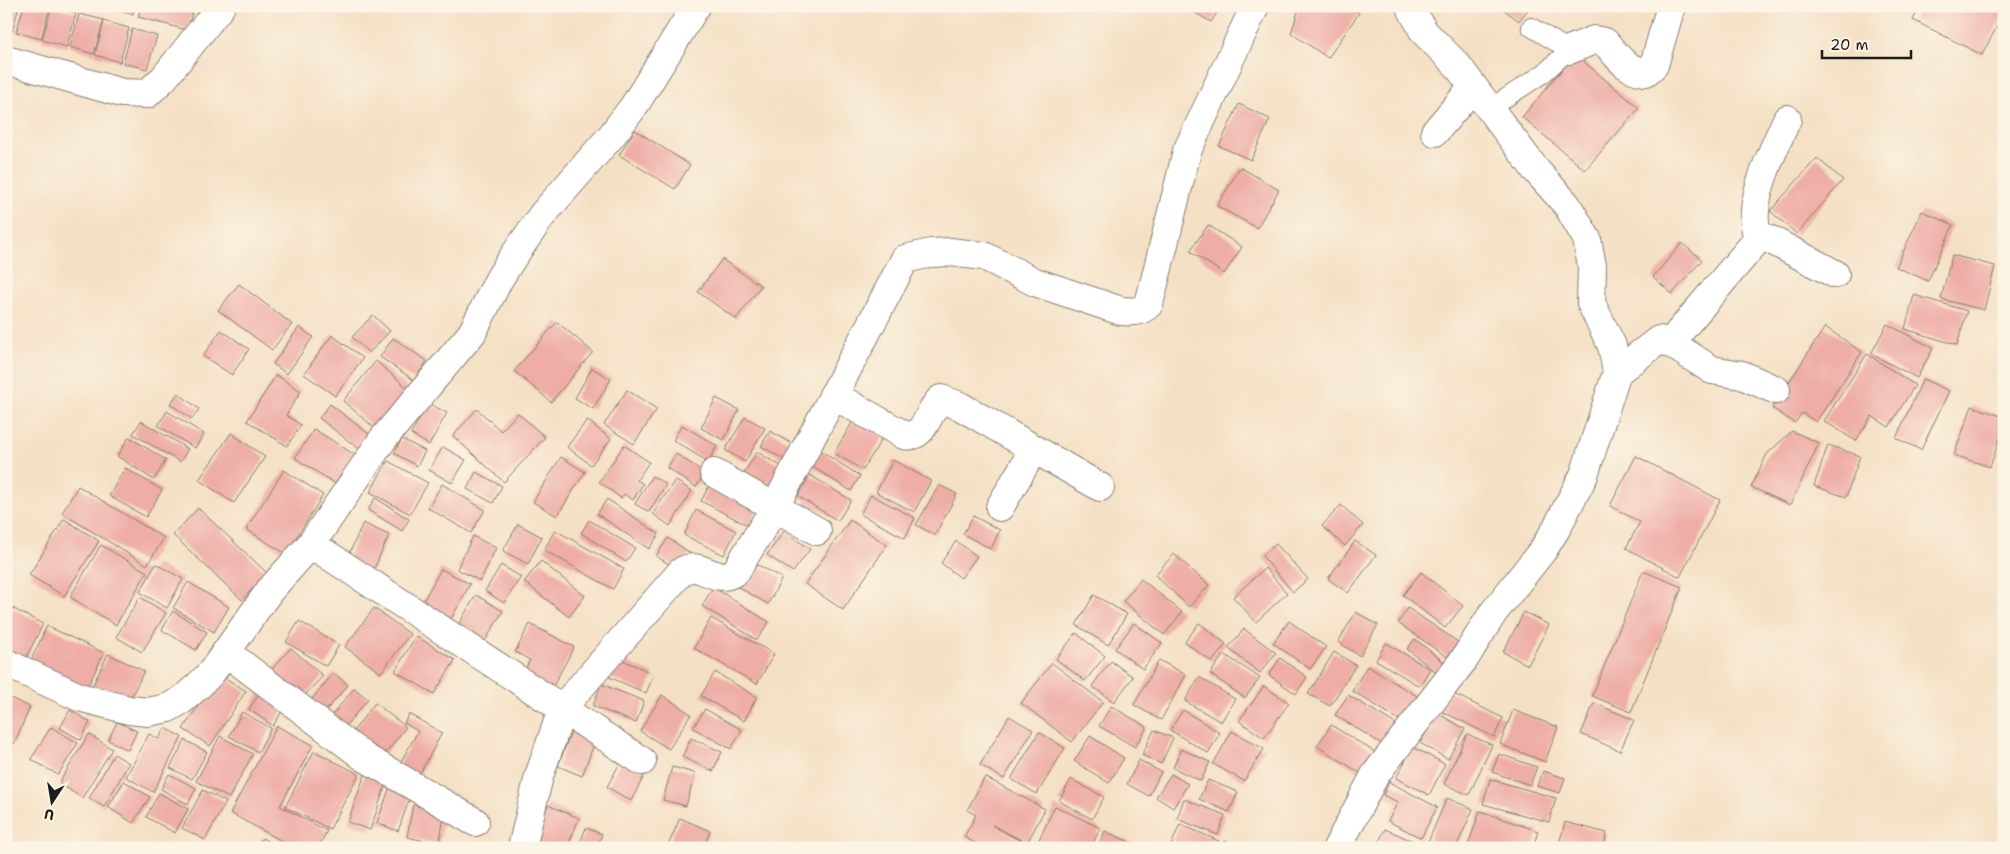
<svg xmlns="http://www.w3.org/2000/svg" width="2010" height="854" viewBox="0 0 2010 854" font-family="'Shantell Sans',sans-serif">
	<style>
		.building { fill: #eeada6 }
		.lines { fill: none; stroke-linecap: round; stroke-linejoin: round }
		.service-casing { stroke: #887e70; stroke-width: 20 }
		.minor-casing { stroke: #887e70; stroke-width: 30 }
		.service { stroke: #fff; stroke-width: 18 }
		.minor { stroke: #fff; stroke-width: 28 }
	</style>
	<rect width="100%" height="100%" fill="#fcf5e5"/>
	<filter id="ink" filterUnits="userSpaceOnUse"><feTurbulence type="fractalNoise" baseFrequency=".02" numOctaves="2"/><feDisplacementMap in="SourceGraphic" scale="10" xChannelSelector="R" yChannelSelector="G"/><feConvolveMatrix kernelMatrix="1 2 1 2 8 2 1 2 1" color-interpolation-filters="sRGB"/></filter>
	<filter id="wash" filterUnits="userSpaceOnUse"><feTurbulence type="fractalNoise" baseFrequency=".0096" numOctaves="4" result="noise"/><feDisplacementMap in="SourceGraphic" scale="20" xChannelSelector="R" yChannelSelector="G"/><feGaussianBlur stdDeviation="1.12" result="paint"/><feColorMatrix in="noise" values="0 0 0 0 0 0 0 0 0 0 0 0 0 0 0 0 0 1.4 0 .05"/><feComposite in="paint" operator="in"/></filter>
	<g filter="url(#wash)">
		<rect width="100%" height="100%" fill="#f4e0c4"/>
		<g id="blocks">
			<path class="building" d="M6,6H19L12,32L6,30Z
				M24,6H50L41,39L16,32Z
				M52,6L76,13L67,47L42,40Z
				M102,6H135L133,14Z
				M141,6H194L187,30L138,17Z
				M1183,6H1221L1211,22Z
				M1300,6H1349L1359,13L1328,58L1291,33Z
				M1499,6H1531L1519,21Z
				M1884,6H1912L1908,12Z
				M1920,6H2004V13L1982,55L1913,20Z
				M79,14L104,20L94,54L70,47Z
				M104,21L129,28L120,62L95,55Z
				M132,29L157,36L147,69L123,63Z
				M1575,54L1639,108L1585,170L1522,117Z
				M1239,104L1270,119L1251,160L1219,146Z
				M635,130L690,165L675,189L619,155Z
				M1817,158L1843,180L1797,234L1770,211Z
				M1240,167L1279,190L1257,228L1217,206Z
				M1922,211L1953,225L1928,281L1896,267Z
				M1208,225L1242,247L1224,274L1190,251Z
				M1682,243L1702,260L1672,294L1653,277Z
				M1952,255L1995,266L1984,310L1941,299Z
				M722,259L761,286L736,319L698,292Z
				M239,284L292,324L272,350L218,310Z
				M1914,295L1967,311L1957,345L1905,329Z
				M373,315L390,331L369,353L352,337Z
				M557,322L593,352L551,402L514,371Z
				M1887,324L1933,348L1917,378L1871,354Z
				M299,327L313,337L287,374L273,364Z
				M1825,327L1862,352L1816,422L1802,413L1795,423L1772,408Z
				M221,330L249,349L232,375L203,356Z
				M332,335L363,358L335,396L304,374Z
				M393,338L427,361L414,380L380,357Z
				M1867,354L1915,385L1889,427L1872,416L1856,441L1824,421Z
				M376,361L411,391L377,430L343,401Z
				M592,368L611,379L593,409L575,398Z
				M276,375L301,391L286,415L301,425L287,446L247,421Z
				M1923,379L1949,391L1921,450L1896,438Z
				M627,390L657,409L634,444L604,425Z
				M178,393L199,409L192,419L170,404Z
				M716,398L739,410L724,440L701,428Z
				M428,403L447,413L429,445L411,434Z
				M330,404L370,435L359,449L319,418Z
				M1972,406L2004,417V426L1990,467L1954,455Z
				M477,409L501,431L518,413L545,437L504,482L453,436Z
				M167,411L204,434L195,448L158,426Z
				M745,417L765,428L745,462L725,450Z
				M855,418L884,435L863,470L834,453Z
				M587,420L611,439L591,465L567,447Z
				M141,421L188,449L180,462L133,434Z
				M682,425L717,446L708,462L673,440Z
				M314,429L355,455L336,484L295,458Z
				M770,431L796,446L787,461L761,446Z
				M1792,431L1819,443L1790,505L1751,487L1767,454Z
				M231,433L265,457L234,503L199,480Z
				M129,437L166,460L154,480L117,456Z
				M402,439L425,451L417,466L394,453Z
				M624,445L649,462L637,480L643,484L633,500L624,494L621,498L599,482Z
				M1828,445L1860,456L1846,497L1814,486Z
				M443,447L466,460L452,483L429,470Z
				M821,451L860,476L851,491L811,466Z
				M757,452L786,469L772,492L743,475Z
				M676,454L705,473L696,487L667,468Z
				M1636,456L1720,500L1680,577L1626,548L1640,522L1610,506Z
				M561,457L585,472L557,516L533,502Z
				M893,460L931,481L914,512L876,492Z
				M388,461L428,483L410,514L370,492Z
				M125,468L162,490L146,517L109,496Z
				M284,470L323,495L286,554L246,529Z
				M476,472L502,486L493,503L467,489Z
				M810,475L851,500L838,521L798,496Z
				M652,476L666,484L649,512L635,504Z
				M675,480L692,491L670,526L653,514Z
				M711,482L758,507L749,526L701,501Z
				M442,484L485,510L471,533L428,508Z
				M939,485L957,494L935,535L916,525Z
				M78,486L164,538L147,565L62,513Z
				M871,495L915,518L905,538L860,514Z
				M375,498L409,519L402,531L368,510Z
				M607,499L659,534L649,549L597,514Z
				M1341,505L1363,525L1345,546L1322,526Z
				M198,508L267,573L242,600L173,535Z
				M696,510L736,531L724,555L684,535Z
				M973,516L1000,530L991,549L963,534Z
				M64,519L99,541L64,596L29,575Z
				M589,520L635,548L626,562L581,533Z
				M850,520L887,545L843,610L805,584Z
				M363,523L389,535L373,571L347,559Z
				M518,524L542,537L528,564L503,551Z
				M555,530L624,569L613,589L544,550Z
				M784,531L810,549L793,572L767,555Z
				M473,536L496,548L480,581L457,569Z
				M668,538L690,553L678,570L656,556Z
				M956,541L977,556L961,578L941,563Z
				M1355,541L1376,555L1348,593L1328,579Z
				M1276,544L1308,579L1293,592L1262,556Z
				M101,545L147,572L116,625L70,597Z
				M1174,554L1209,585L1189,607L1155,575Z
				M541,561L585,596L569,617L524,582Z
				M752,562L782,578L768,604L738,587Z
				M156,564L183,579L167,608L140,592Z
				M501,565L521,577L504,603L485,591Z
				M1265,568L1287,593L1256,622L1233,597Z
				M441,569L470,584L450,621L421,605Z
				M1643,571L1682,587L1631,712L1592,696Z
				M1421,572L1463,606L1445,628L1403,595Z
				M1141,579L1182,612L1164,635L1123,601Z
				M188,582L229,607L214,632L173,608Z
				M713,587L769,622L757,640L702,606Z
				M476,595L503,611L484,643L457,627Z
				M1094,595L1127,614L1108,645L1076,625Z
				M140,597L166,613L142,652L116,637Z
				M12,608L43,624L23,664L6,656V619Z
				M374,608L410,634L381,673L345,647Z
				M1408,608L1458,642L1447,657L1398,623Z
				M173,611L207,632L196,650L162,630Z
				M1356,612L1378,625L1360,656L1338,642Z
				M1524,612L1549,625L1528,665L1503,652Z
				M711,618L774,654L757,684L694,648Z
				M299,621L339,645L326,666L286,642Z
				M1289,621L1326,647L1310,669L1273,643Z
				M1134,623L1162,643L1143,669L1115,649Z
				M1199,623L1226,644L1212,662L1185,642Z
				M530,624L574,647L550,692L521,677L530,660L515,652Z
				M47,626L104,653L84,694L28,667Z
				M1244,629L1276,653L1260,673L1228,648Z
				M1076,633L1105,656L1085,681L1056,659Z
				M416,636L455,660L434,694L395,671Z
				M1415,639L1450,667L1442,677L1407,649Z
				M1386,643L1430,669L1419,686L1376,660Z
				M291,648L323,676L301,699L270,671Z
				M1334,652L1356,665L1330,706L1308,694Z
				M108,654L144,671L127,706L91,689Z
				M1224,654L1260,678L1245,698L1210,674Z
				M618,658L654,674L646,693L609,677Z
				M1280,658L1307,677L1296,694L1269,675Z
				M1159,660L1186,675L1161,720L1134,705Z
				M1111,661L1133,677L1114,702L1092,686Z
				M1052,663L1103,702L1072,742L1021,703Z
				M1367,666L1422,699L1406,724L1352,691Z
				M715,672L757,697L744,721L701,696Z
				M334,673L348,685L324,713L310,701Z
				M219,674L246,691L210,746L183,729Z
				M1199,677L1235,699L1221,722L1185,701Z
				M601,684L644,701L636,723L593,706Z
				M1264,686L1289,703L1264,738L1239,721Z
				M354,688L368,699L343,729L329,719Z
				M260,692L284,708L273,726L249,709Z
				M1450,692L1503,718L1494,737L1441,711Z
				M662,695L691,714L669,749L640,731Z
				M1348,695L1399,726L1387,747L1335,715Z
				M6,696L30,707L14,744L6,740Z
				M375,703L406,727L379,762L348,738Z
				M1594,703L1634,720L1620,751L1581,734Z
				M1111,706L1147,727L1135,747L1099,726Z
				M705,709L742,730L731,749L693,728Z
				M70,710L90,722L81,740L60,728Z
				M1183,710L1220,733L1208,753L1170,730Z
				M1513,710L1558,727L1545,762L1500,744Z
				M242,712L271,728L258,752L229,736Z
				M1437,713L1465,729L1448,759L1420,743Z
				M409,714L442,733L418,777L398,767L418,731L404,723Z
				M1009,716L1033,730L1004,779L980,765Z
				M117,722L137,731L128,750L108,740Z
				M1331,725L1378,754L1365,776L1317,746Z
				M277,726L313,745L280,806L327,831L318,848H295L230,813Z
				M51,727L78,743L58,775L31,759Z
				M165,728L182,737L153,792L126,777L149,734L159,739Z
				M572,730L596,739L582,776L558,766Z
				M1154,730L1173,738L1161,764L1142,755Z
				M1232,731L1264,749L1244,781L1213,764Z
				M1039,732L1065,748L1037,794L1011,779Z
				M89,734L112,749L82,798L59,783Z
				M1467,734L1492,745L1469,795L1444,784Z
				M220,736L253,754L229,798L196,781Z
				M1090,736L1124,758L1109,783L1074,761Z
				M691,738L722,752L713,771L682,757Z
				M185,740L207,752L192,779L170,768Z
				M1413,747L1445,764L1429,795L1396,778Z
				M1181,749L1210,762L1201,781L1173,768Z
				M314,751L359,774L330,829L285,807Z
				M114,754L129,763L104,807L89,798Z
				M1499,754L1537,767L1530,785L1492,772Z
				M622,759L646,772L631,801L607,787Z
				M1139,760L1161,772L1149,796L1127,784Z
				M672,767L695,773L686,806L663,800Z
				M1543,771L1565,778L1560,793L1537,786Z
				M169,774L196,788L188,804L161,789Z
				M365,774L387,781L370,830L348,822Z
				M1171,774L1188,784L1173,808L1156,797Z
				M985,777L1045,809L1027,843L992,825L1026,844L1024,848H984L964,837L976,815L967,810Z
				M1071,779L1104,797L1092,819L1059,801Z
				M1490,779L1556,798L1549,822L1483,804Z
				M1208,780L1238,792L1229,812L1199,799Z
				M124,781L150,797L133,823L108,807Z
				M392,781L413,789L398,831L377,823Z
				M1389,782L1437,807L1421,838L1388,821L1398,802L1383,795Z
				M203,790L226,802L205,840L182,828Z
				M159,793L188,809L175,833L146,817Z
				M1447,798L1473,809L1456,848H1442L1428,842Z
				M1184,799L1225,815L1218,835L1177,819Z
				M413,805L445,812L439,844L407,837Z
				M548,805L579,818L567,848L530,847Z
				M1055,806L1100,828L1091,848H1035Z
				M1480,811L1538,831L1533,848H1476L1468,845Z
				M680,818L710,831L703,848H667Z
				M1565,822L1607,833L1603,848H1558Z
				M1180,824L1219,841L1216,848H1170Z
				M586,828L602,834L597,848H578Z
				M1385,829L1420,844L1419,848H1376Z
				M1105,831L1143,848H1097Z
				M262,838L282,848H257Z
				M1225,841L1243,847V848H1223Z"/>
		</g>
	</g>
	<g filter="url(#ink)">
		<use href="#blocks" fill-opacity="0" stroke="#887e70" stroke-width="1"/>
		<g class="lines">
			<defs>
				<path id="service" d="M1489,109L1544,73L1569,50L1531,27"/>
				<path id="minor" d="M1569,50L1594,40L1605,42C1618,57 1625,70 1646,72L1654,65L1671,6
					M6,60L122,93L147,94L164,78L221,6
					M1435,132L1473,87
					M1758,239C1745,203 1773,152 1787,119
					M1670,343L1758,239L1763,237L1773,241L1835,274
					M1617,372L1659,340L1670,343L1712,370L1742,375L1776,390
					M833,395L904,435C926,440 927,410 941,399L960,406L1100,487
					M714,473L817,531
					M1000,507L1034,449
					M311,544L642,761
					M226,652L364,757L475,822
					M6,663L79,697L129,710L148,712L168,708L182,700L198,686L211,673L270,590L311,544L383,439L472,333L499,279L513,257L543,214L612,135L634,106L696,6
					M522,848L539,776L563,707L681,572C701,558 714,587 736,571L775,507L905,259L931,253L950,252L984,256L1035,282L1121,311C1133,312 1141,312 1149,304L1187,151L1255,6
					M1337,848L1375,775L1465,658L1493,613L1543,550L1556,529L1584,475L1617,372L1612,346L1591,303L1592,266L1587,239L1567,205L1535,169L1457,65L1424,32L1410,6"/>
			</defs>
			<use href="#service" class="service-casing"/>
			<use href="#minor" class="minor-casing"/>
			<use href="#service" class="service"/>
			<use href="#minor" class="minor"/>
		</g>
	</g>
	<rect width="2010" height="854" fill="none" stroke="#fcf5e5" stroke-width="25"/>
	<g transform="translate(52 802) rotate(192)" stroke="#fcf5e5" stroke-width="4" paint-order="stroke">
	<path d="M0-4L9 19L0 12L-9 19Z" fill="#1c1c1c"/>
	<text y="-8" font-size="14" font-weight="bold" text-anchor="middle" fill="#1c1c1c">U</text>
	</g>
	<path d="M1822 50v8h89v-8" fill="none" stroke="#1c1c1c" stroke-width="2.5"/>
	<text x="1830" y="50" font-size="15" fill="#1c1c1c" stroke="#fcf5e5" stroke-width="4" paint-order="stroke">20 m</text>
</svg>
